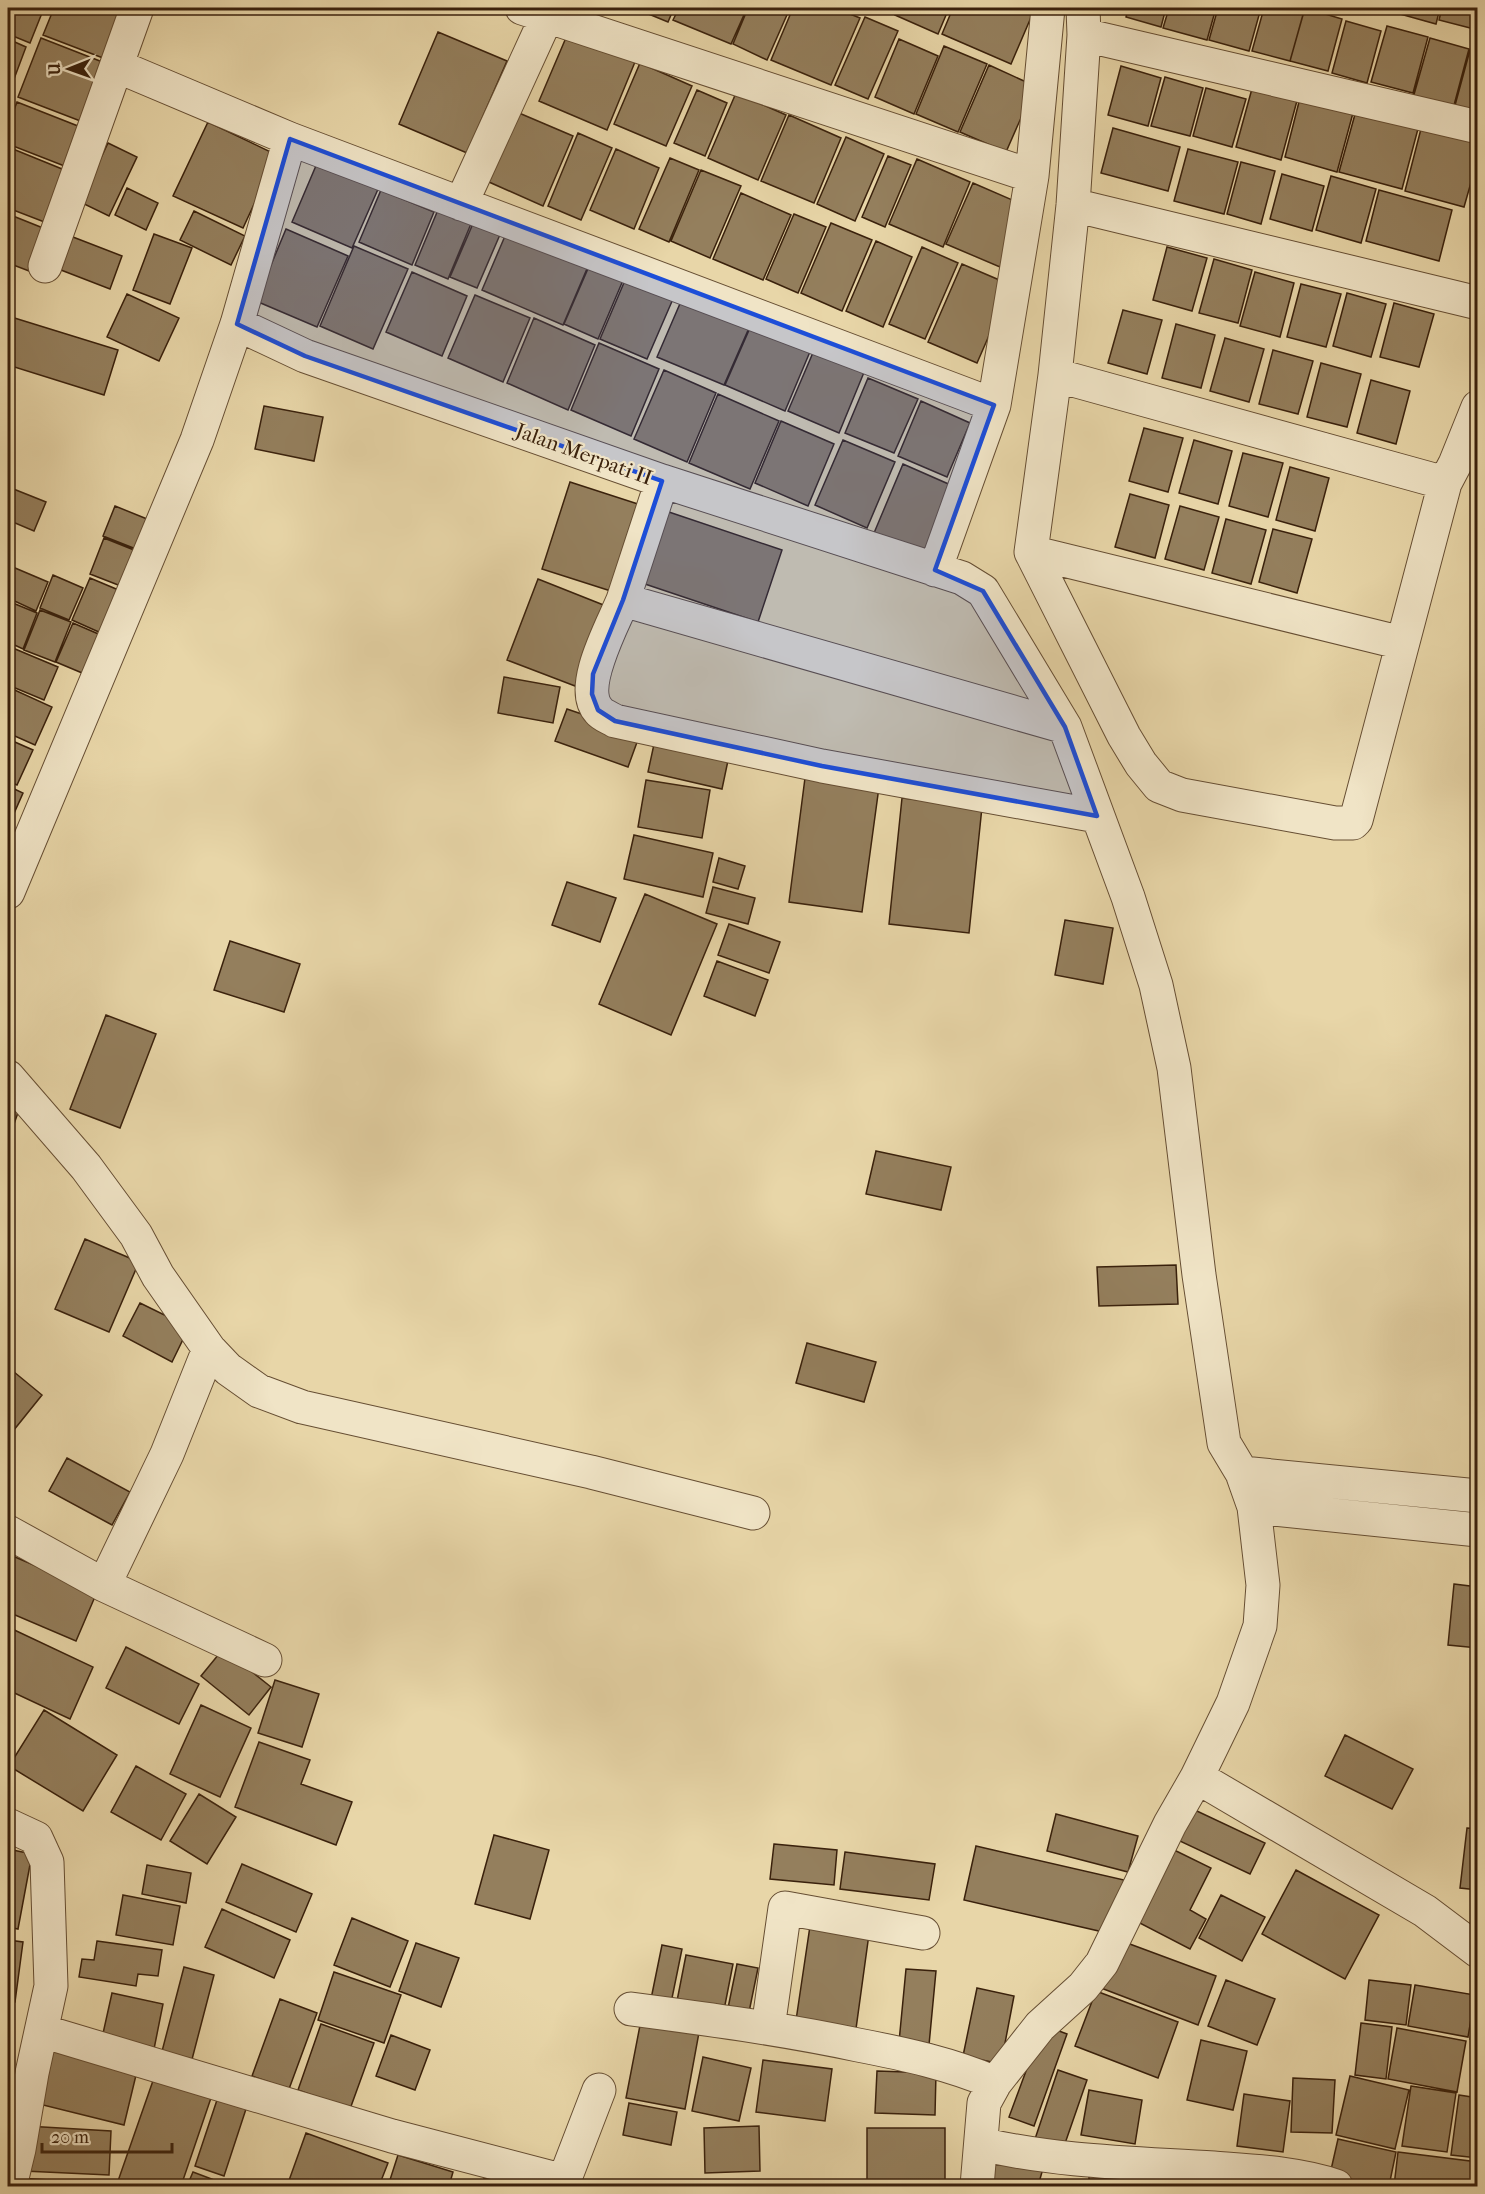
<svg xmlns="http://www.w3.org/2000/svg" width="1485" height="2194" viewBox="0 0 1485 2194" font-family="'IM FELL French Canon',serif">
	<style>
		.building { fill: #947f5d; stroke: #3a210c; stroke-width: 1.5 }
		.lines { fill: none; stroke-linecap: round; stroke-linejoin: round }
		.minor-casing { stroke: #664e33; stroke-width: 35 }
		.minor { stroke: #f0e4c6; stroke-width: 33 }
		.marked { fill: #1d4ed8; fill-opacity: 0.2; stroke: #1d4ed8; stroke-width: 4.5; stroke-linejoin: round }
		.labels { text-anchor: middle; stroke-width: 4.5; stroke-linejoin: round; paint-order: stroke }
		.street-label { font-size: 21px; fill: #3a210c; stroke: #f0e4c6 }
	</style>
	<rect width="100%" height="100%" fill="#e8d6a8"/>
	<filter id="stains"><feTurbulence type="fractalNoise" baseFrequency=".00333" numOctaves="4"/><feColorMatrix values="0 0 0 0 .2 0 0 0 0 .09 0 0 0 0 .02 0 0 0 .5 -.17"/></filter>
	<radialGradient id="worn" r=".72"><stop offset=".6" stop-color="#630" stop-opacity="0"/><stop offset="1" stop-color="#630" stop-opacity=".3"/></radialGradient>
	<path class="building" d="M8,8H44L30,43L8,34Z
		M54,8H123L103,58L43,35Z
		M634,8H674L668,22Z
		M679,8H747L731,44L673,20Z
		M748,8H790L767,60L733,44Z
		M793,8H835L860,18L831,85L771,60Z
		M878,8H892L890,13Z
		M898,8H949L938,34L895,15Z
		M953,8H1035L1011,64L942,34Z
		M1128,8H1166L1161,27L1126,17Z
		M1169,8H1216L1207,40L1163,28Z
		M1218,8H1261L1249,51L1209,40Z
		M1264,8H1290L1304,11L1290,61L1252,51Z
		M1305,8L1342,19L1328,71L1290,61Z
		M1371,8H1395L1394,14Z
		M1402,8H1440L1436,24L1400,14Z
		M1442,8H1478V30L1439,20Z
		M865,17L898,31L868,99L835,85Z
		M1346,21L1381,31L1367,83L1332,73Z
		M1387,26L1428,37L1413,93L1371,82Z
		M438,32L507,61L467,153L399,124Z
		M568,33L635,62L607,130L539,101Z
		M41,38L105,63L83,122L18,97Z
		M1430,38L1469,49L1453,109L1413,98Z
		M8,39L26,47L8,95Z
		M899,39L938,56L914,114L875,97Z
		M944,46L987,64L958,132L916,114Z
		M1470,50L1478,52V116L1454,109Z
		M640,63L692,86L666,146L614,124Z
		M989,65L1035,86L1006,152L960,132Z
		M1121,66L1161,78L1148,126L1108,115Z
		M1165,77L1203,88L1190,136L1151,126Z
		M1253,85L1298,97L1281,160L1236,147Z
		M1206,88L1246,99L1232,147L1193,136Z
		M697,90L727,103L705,156L674,143Z
		M736,93L786,115L758,180L708,158Z
		M1300,98L1353,113L1337,172L1285,157Z
		M17,102L83,128L67,167L8,144V126Z
		M1357,107L1419,125L1402,189L1339,172Z
		M519,113L573,136L543,206L489,182Z
		M789,115L841,138L814,203L761,181Z
		M208,122L277,155L243,228L173,196Z
		M1422,125L1478,140V158L1464,207L1405,191Z
		M1113,128L1180,147L1168,191L1101,173Z
		M578,133L612,148L581,220L548,206Z
		M846,137L884,154L855,221L817,204Z
		M108,143L137,157L109,216L80,202Z
		M8,147L67,171L47,223L8,208Z
		M616,149L659,168L634,229L590,210Z
		M1188,149L1238,162L1224,214L1174,201Z
		M888,156L911,165L885,227L862,217Z
		M670,158L699,170L669,242L639,229Z
		M917,159L970,182L943,247L889,224Z
		M318,161L379,187L352,248L292,222Z
		M1241,162L1275,171L1261,224L1227,214Z
		M701,170L741,186L710,258L671,241Z
		M1282,174L1324,186L1312,231L1270,219Z
		M1331,176L1376,189L1361,243L1316,230Z
		M973,183L1026,206L1000,267L946,244Z
		M127,188L158,203L146,230L115,215Z
		M381,190L434,212L412,265L359,242Z
		M1379,190L1452,210L1439,261L1366,241Z
		M741,193L791,215L763,280L713,259Z
		M440,205L473,219L448,279L415,265Z
		M194,211L245,236L231,265L180,240Z
		M8,214L53,232L37,274L8,263Z
		M794,214L826,227L798,293L766,279Z
		M475,219L502,230L477,288L450,277Z
		M831,223L872,240L842,311L801,293Z
		M286,229L348,256L317,327L256,301Z
		M508,229L589,264L563,325L482,290Z
		M60,232L122,256L110,289L48,265Z
		M154,234L192,248L170,304L133,290Z
		M876,241L912,257L883,327L846,311Z
		M354,246L408,269L373,349L320,326Z
		M922,247L958,263L925,339L889,324Z
		M1167,247L1207,258L1192,311L1153,300Z
		M1214,259L1252,270L1238,323L1199,313Z
		M590,264L624,278L598,339L564,324Z
		M962,264L1011,285L977,363L928,342Z
		M412,272L467,296L442,356L386,332Z
		M1255,272L1294,283L1280,337L1240,326Z
		M626,278L673,299L647,359L600,339Z
		M1301,284L1341,294L1326,347L1287,337Z
		M1347,293L1386,304L1371,357L1333,346Z
		M127,294L179,318L159,361L107,337Z
		M475,295L530,318L503,382L448,358Z
		M682,299L749,328L724,385L657,357Z
		M1394,303L1434,314L1419,367L1380,357Z
		M1123,310L1162,320L1147,374L1108,363Z
		M8,316L118,350L104,395L8,365Z
		M534,318L595,345L568,410L507,383Z
		M753,321L812,347L785,411L725,385Z
		M1176,324L1215,335L1201,388L1162,378Z
		M1225,338L1264,349L1249,402L1210,391Z
		M599,343L659,369L631,436L571,410Z
		M815,348L865,370L839,433L788,411Z
		M1273,350L1313,361L1298,414L1259,404Z
		M1321,363L1361,374L1347,427L1307,417Z
		M664,370L716,393L687,462L634,439Z
		M868,378L918,399L894,453L845,433Z
		M1371,380L1410,391L1396,444L1357,433Z
		M718,394L779,421L750,489L689,463Z
		M921,401L970,423L947,477L898,456Z
		M264,406L323,417L314,461L255,449Z
		M781,421L834,444L808,506L755,483Z
		M1144,428L1183,438L1168,492L1129,481Z
		M843,440L895,462L867,528L815,505Z
		M1194,440L1232,451L1218,504L1179,493Z
		M1243,453L1283,463L1268,517L1229,506Z
		M903,464L953,486L923,554L874,533Z
		M1290,467L1329,478L1315,531L1276,520Z
		M570,482L641,505L614,592L542,569Z
		M11,488L46,502L34,531L8,520V496Z
		M1130,494L1169,505L1155,558L1115,547Z
		M115,506L152,521L141,551L103,536Z
		M1180,506L1219,517L1204,570L1165,559Z
		M660,509L782,550L758,622L636,581Z
		M1226,519L1266,530L1251,584L1212,573Z
		M1273,529L1312,539L1297,593L1259,582Z
		M104,538L144,554L131,590L90,574Z
		M8,565L48,582L36,611L8,598Z
		M53,575L83,588L69,620L40,608Z
		M90,578L128,594L110,637L72,620Z
		M538,579L606,606L575,686L507,660Z
		M8,601L37,613L23,649L8,642Z
		M40,610L71,622L55,662L24,650Z
		M73,623L110,639L94,678L56,662Z
		M8,646L58,667L44,700L8,685Z
		M504,677L560,687L553,723L498,713Z
		M8,687L52,707L35,745L8,733Z
		M567,709L640,734L628,767L555,741Z
		M656,735L730,751L722,789L648,772Z
		M8,739L33,750L17,785L8,781Z
		M805,778L879,787L862,912L789,902Z
		M646,780L710,790L702,838L638,827Z
		M8,786L23,793L8,827Z
		M902,798L982,807L969,933L889,924Z
		M634,835L713,853L703,897L624,879Z
		M719,858L745,866L738,889L713,882Z
		M567,882L616,898L600,942L552,925Z
		M713,887L755,898L748,924L706,913Z
		M645,894L717,924L671,1035L599,1004Z
		M1065,920L1113,928L1103,984L1055,975Z
		M729,924L780,942L769,973L718,955Z
		M230,941L300,964L284,1012L214,990Z
		M717,961L768,980L755,1016L704,996Z
		M106,1015L156,1034L120,1128L70,1109Z
		M8,1102L20,1107L8,1141Z
		M876,1151L951,1167L941,1210L866,1194Z
		M85,1239L139,1262L109,1332L55,1309Z
		M1176,1265L1178,1304L1099,1306L1097,1267Z
		M140,1303L189,1327L172,1362L123,1336Z
		M807,1343L876,1362L864,1402L796,1383Z
		M8,1367L42,1395L9,1436L8,1434Z
		M67,1458L130,1492L112,1525L49,1491Z
		M8,1554L97,1592L76,1641L8,1612Z
		M1454,1584L1478,1587V1648L1448,1645Z
		M8,1627L93,1667L70,1719L8,1690Z
		M126,1647L199,1684L179,1724L106,1688Z
		M223,1649L271,1687L249,1715L201,1676Z
		M275,1680L319,1694L302,1747L258,1733Z
		M201,1705L251,1728L220,1797L170,1774Z
		M44,1710L117,1755L83,1811L9,1766Z
		M1345,1735L1413,1769L1392,1809L1325,1776Z
		M259,1742L310,1760L301,1784L352,1802L336,1845L235,1807Z
		M136,1766L186,1794L161,1840L111,1812Z
		M199,1794L236,1817L207,1864L170,1841Z
		M1182,1804L1265,1843L1250,1874L1167,1835Z
		M1056,1814L1138,1836L1128,1872L1047,1851Z
		M1467,1828L1478,1829V1890L1460,1888Z
		M494,1835L549,1850L530,1919L475,1904Z
		M774,1844L837,1850L834,1885L770,1879Z
		M976,1846L1124,1880L1112,1934L964,1900Z
		M1166,1846L1211,1868L1190,1910L1206,1919L1190,1949L1130,1918Z
		M8,1849L32,1854L18,1929L8,1927Z
		M845,1852L935,1864L929,1900L840,1889Z
		M242,1864L312,1894L296,1932L226,1902Z
		M147,1865L191,1873L186,1903L142,1894Z
		M1296,1870L1379,1915L1345,1979L1262,1934Z
		M123,1895L180,1906L173,1945L116,1935Z
		M1221,1895L1265,1917L1242,1961L1199,1938Z
		M222,1909L290,1940L274,1978L205,1947Z
		M352,1918L408,1941L390,1987L334,1965Z
		M810,1926L869,1934L855,2036L795,2027Z
		M8,1940L23,1942L15,2002L8,2001Z
		M1119,1940L1216,1976L1198,2025L1101,1988Z
		M97,1941L162,1950L158,1976L138,1974L136,1986L79,1977L82,1959L94,1960Z
		M416,1943L459,1958L441,2007L399,1991Z
		M662,1945L682,1949L671,2003L651,1999Z
		M686,1955L733,1964L724,2010L677,2001Z
		M737,1964L758,1968L748,2017L727,2013Z
		M184,1967L214,1975L190,2067L160,2059Z
		M906,1969L936,1971L929,2045L899,2042Z
		M334,1972L401,1995L384,2043L318,2020Z
		M1226,1980L1275,1999L1257,2045L1208,2026Z
		M1369,1980L1411,1985L1406,2025L1365,2020Z
		M1415,1985L1475,1995L1468,2037L1408,2026Z
		M977,1988L1014,1996L1001,2064L963,2056Z
		M1096,1991L1178,2022L1158,2078L1075,2046Z
		M112,1993L163,2004L154,2049L102,2038Z
		M1478,1998V2040L1470,2039Z
		M280,1999L317,2013L289,2089L252,2076Z
		M642,2015L700,2027L685,2109L626,2098Z
		M1361,2023L1392,2027L1386,2079L1355,2075Z
		M321,2024L374,2043L350,2109L298,2090Z
		M1043,2025L1067,2034L1034,2126L1009,2117Z
		M1397,2028L1466,2041L1457,2092L1388,2079Z
		M391,2035L430,2050L415,2090L376,2076Z
		M1201,2040L1247,2051L1233,2110L1187,2100Z
		M52,2050L137,2071L124,2125L39,2104Z
		M703,2057L751,2068L739,2121L692,2111Z
		M763,2060L832,2069L825,2121L756,2112Z
		M1058,2070L1087,2080L1061,2155L1033,2145Z
		M877,2071L936,2073L935,2115L875,2113Z
		M155,2075L212,2095L181,2186H136L118,2181Z
		M1350,2076L1409,2090L1395,2149L1336,2135Z
		M1293,2078L1335,2080L1332,2133L1291,2132Z
		M1411,2086L1456,2093L1447,2152L1402,2146Z
		M1089,2090L1142,2100L1135,2144L1081,2135Z
		M1244,2094L1290,2101L1283,2152L1237,2146Z
		M1459,2095L1478,2098V2158L1451,2155Z
		M217,2100L246,2109L224,2176L195,2166Z
		M629,2103L677,2112L671,2145L623,2135Z
		M26,2126L111,2131L109,2175L24,2171Z
		M759,2126L760,2171L705,2173L704,2128Z
		M867,2128H945V2183L867,2184Z
		M306,2133L388,2163L379,2186H287Z
		M1338,2139L1396,2152L1389,2186H1345L1328,2183Z
		M1398,2152L1478,2162V2186H1394Z
		M995,2153L1044,2165L1038,2186H987Z
		M398,2155L453,2172L449,2186H388Z
		M1120,2168L1212,2172V2186H1119Z
		M193,2172L230,2186H187Z
		M1089,2172H1118L1117,2186H1089Z
		M527,2177L528,2186H485L484,2179Z
		M18,2178L98,2183V2186H18Z
		M680,2182L700,2186H679Z"/>
	<g class="lines">
		<defs>
			<path id="minor" d="M522,8L1032,176
				M1083,8L1084,35L1073,205L1055,375L1031,552L1124,736L1141,764L1159,786L1182,795L1335,823H1353L1356,820L1445,483L1455,464L1478,407
				M1084,35L1478,127
				M117,66L290,139L994,405
				M461,204L547,16
				M1073,205L1478,303
				M45,266L137,8
				M237,324L305,356L662,481L962,578L983,591L1065,727L1128,897L1156,985L1174,1068L1199,1275L1224,1443L1242,1473L1254,1507L1263,1585L1260,1626L1233,1703L1197,1777L1170,1824L1102,1963L1083,1987L1040,2026L995,2083L984,2103L977,2186
				M1055,375L1445,483
				M662,481L623,600L1065,727
				M1031,552L1402,643
				M935,570L994,405L1032,176L1048,8
				M623,600C613,625 577,688 599,711C602,715 610,718 615,721L822,766L1097,816
				M8,892L197,440L237,324L290,139
				M8,1077L86,1167L136,1235L158,1276L209,1349L228,1369L259,1391L302,1407L591,1472L753,1513
				M1242,1473L1478,1496
				M1254,1507L1478,1530
				M8,1532L104,1585L265,1660
				M104,1585L167,1454L209,1349
				M1197,1777L1425,1911L1478,1951
				M8,1825L36,1838L47,1862L51,1986L32,2073L19,2149L10,2186
				M631,2009C707,2019 783,2029 858,2045C905,2054 951,2064 995,2083
				M768,2028L785,1908L923,1933
				M42,2031L392,2136L564,2181L599,2090
				M981,2144C1057,2162 1136,2163 1214,2168C1254,2171 1298,2173 1336,2186"/>
		</defs>
		<use href="#minor" class="minor-casing"/>
		<use href="#minor" class="minor"/>
	</g>
	<path class="marked" d="M290,139L994,405L935,570L983,591L1065,727L1097,816L822,766L615,721L598,710L592,694L593,674L623,600L662,481L305,356L237,324Z"/>
	<g class="labels">
		<g class="street-label">
			<text transform="translate(584 454) rotate(20)" y="7">Jalan Merpati II</text>
		</g>
	</g>
	<rect width="1485" height="2194" fill="none" stroke="#e8d6a8" stroke-width="30"/>
	<rect x="9" y="9" width="1467" height="2176" fill="none" stroke="#3a210c" stroke-width="3"/>
	<rect x="15" y="15" width="1455" height="2164" fill="none" stroke="#3a210c" stroke-width="1.5"/>
	<g transform="translate(69 69) rotate(269)" stroke="#f0e4c6" stroke-width="4.5" paint-order="stroke">
	<path d="M0-4.5L10 22L0 15L-10 22Z" fill="#3a210c"/>
	<text y="-9" font-size="16" font-weight="bold" text-anchor="middle" fill="#3a210c">U</text>
	</g>
	<path d="M42 2143v9h130v-9" fill="none" stroke="#3a210c" stroke-width="3"/>
	<text x="51" y="2143" font-size="18" fill="#3a210c" stroke="#f0e4c6" stroke-width="4.5" paint-order="stroke">20 m</text>
	<rect width="100%" height="100%" filter="url(#stains)"/>
	<rect width="100%" height="100%" fill="url(#worn)"/>
</svg>
